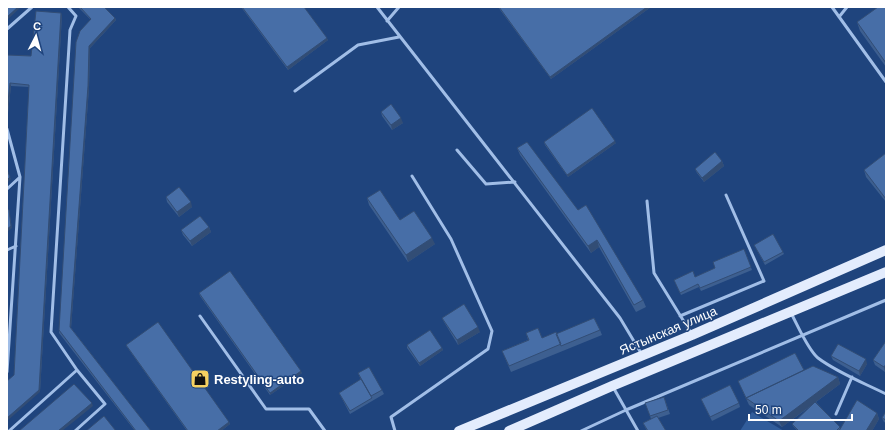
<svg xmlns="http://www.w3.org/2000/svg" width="893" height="438" viewBox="0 0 893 438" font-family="Helvetica,sans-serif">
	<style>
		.green { fill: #315d9b }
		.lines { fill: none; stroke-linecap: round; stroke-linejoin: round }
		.service { stroke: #a1bee7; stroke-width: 3 }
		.primary { stroke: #e3ecfd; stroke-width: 10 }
		.wall { fill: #3d5f90 }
		.shaded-wall { fill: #324d75 }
		.building { fill: #476ea7; stroke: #324d75 }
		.labels { text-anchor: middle; stroke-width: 3; stroke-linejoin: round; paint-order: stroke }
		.street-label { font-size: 13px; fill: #fff; stroke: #1f447d }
		.poi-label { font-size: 13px; font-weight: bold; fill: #fff; stroke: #1f447d; text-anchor: start }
	</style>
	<rect width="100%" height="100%" fill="#1f447d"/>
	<path class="green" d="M752,412L784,431H740Z"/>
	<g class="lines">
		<path class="service" d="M377,7L620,318L641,353
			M832,7L886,82
			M839,17L847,7
			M387,21L399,7
			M7,29L32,7
			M295,91L358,45L399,37
			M7,129L20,177L7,372
			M457,150L486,184L515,182
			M7,189L20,177
			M647,201L654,273L691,333
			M7,250L16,246
			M791,313C798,326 808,350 818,358C838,373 864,383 886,394
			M200,316L266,409H309L325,431
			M680,316L764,281L726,195
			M613,387L638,431
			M836,414L852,377
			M9,431L77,370L51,332L70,30L76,16L68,7
			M75,431L105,404L77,370
			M395,431L391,417L488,349L492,331L451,239L412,176
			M581,431L626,410L886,300"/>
		<path class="primary" d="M459,431L692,335L886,250
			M509,431L612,386L886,272"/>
	</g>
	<path class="wall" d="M78,7H104L115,18L116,20L90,48L89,88L71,328L151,431H135L59,333V330L91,20Z
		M241,7H304L328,40L288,70Z
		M498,7H651L551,79Z
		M886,7V67L860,31L857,22Z
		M62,15L40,392L14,375L29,87L11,86L8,113L7,55L31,56Z
		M381,112L403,123L392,130L382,116Z
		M544,142L616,143L568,177L545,145Z
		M517,148L578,210L643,300L646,307L636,312L599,247L591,253L520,155Z
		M886,153V202L866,177L864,170Z
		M722,161L724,166L704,182L697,173L695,169Z
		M166,197L192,207L179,217L167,202Z
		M367,198L400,220L435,244L408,262L369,205Z
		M209,227L211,232L192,246L183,235L181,230Z
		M754,245L783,252L784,254L765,265Z
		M744,249L752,270L701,291L699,287L681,295L674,280L695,277L715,268Z
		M199,293L302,373L270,395L200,296Z
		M442,318L480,332L458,345L444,322Z
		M600,330L602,335L511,372L502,351L528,340L526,333L542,338L556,334Z
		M886,341L885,372L875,365L873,360Z
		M126,345L229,422L230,424L221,431H187L127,347Z
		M407,345L442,348L443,350L420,366L407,348Z
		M831,356L867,364L860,376L833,360Z
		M804,370L838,377L840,384L816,402L840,428L877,413L879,419L872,431H798L793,426L792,424L811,406L782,427L749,405L738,381Z
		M358,373L382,390L384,394L350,414L339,393L361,380Z
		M664,397L670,414L658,418L666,431H647L643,423L651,419L650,416Z
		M701,399L739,403L740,407L712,421Z
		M886,411V423L884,422L882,418Z"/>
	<path class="shaded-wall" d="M18,7H21L7,20V17Z
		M647,7H651L551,79L550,77Z
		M61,13L62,15L40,392L7,421V418L39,390Z
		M115,18L116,20L90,48L89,88L71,329L70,327L89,46Z
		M327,38L328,40L288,70L287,67Z
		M10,83L11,86L8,113L7,114Z
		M401,118L403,123L392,130L391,125Z
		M615,141L616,143L568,177L567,175Z
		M722,161L724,166L704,182L702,178Z
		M10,177L11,179L7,183V180Z
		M191,202L192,207L179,217L177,212Z
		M9,210L12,228L7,232V229Z
		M209,227L211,232L192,246L190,241Z
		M432,238L435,244L408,262L406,255Z
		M597,240L599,247L591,253L588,246Z
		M478,327L480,332L458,345L457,340Z
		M442,348L443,350L420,366L419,363Z
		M866,359L867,364L860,376L859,371Z
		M886,364V371L885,372L884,367Z
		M301,371L302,373L270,395V393Z
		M838,377L840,384L782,427L779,421Z
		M92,403L93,406L62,431H58Z
		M877,413L879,419L872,431H866Z
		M229,422L230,424L221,431H217Z"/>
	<path class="building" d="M7,7H18L7,17Z
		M80,7H104L115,18L89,46L88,86L70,327L151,431H136L59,330L76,42L80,31L91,19Z
		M242,7H304L327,38L287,67Z
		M499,7H647L550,77Z
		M878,7H886V63L857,22Z
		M36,11L61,13L39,390L7,418V381L14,375L29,85L10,83L7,111V55L31,56Z
		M391,104L401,118L391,125L381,112Z
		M592,108L615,141L567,175L544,142Z
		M527,142L578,210L586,205L643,300L634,305L597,240L588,246L517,148Z
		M715,152L722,161L702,178L695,169Z
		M886,153V199L864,170Z
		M7,170L10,177L7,180Z
		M179,187L191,202L177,212L166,197Z
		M380,190L400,220L414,211L432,238L406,255L367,198Z
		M7,208L9,210L11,226L7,229Z
		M200,216L209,227L190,241L181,230Z
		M773,234L783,252L764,262L754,245Z
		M744,249L751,267L700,288L698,284L680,293L674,280L693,271L695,277L715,268L713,262Z
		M230,271L301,371L270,393L199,293Z
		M464,304L478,327L457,340L442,318Z
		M594,318L600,330L561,346L556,334Z
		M158,322L229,422L217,431H188L126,345Z
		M538,328L542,338L556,332L561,344L509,366L502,351L529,340L526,333Z
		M430,330L442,348L419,363L407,345Z
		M886,341V364L884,367L873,360Z
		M838,344L866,359L859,371L831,356Z
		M795,353L804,370L746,398L747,400L738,381Z
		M813,366L838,377L779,421L746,398Z
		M369,367L382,390L371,396L358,373Z
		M361,379L372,398L350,411L339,393Z
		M74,384L92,403L58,431H19Z
		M730,385L739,403L710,417L701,399Z
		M664,397L668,410L650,416L645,403Z
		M857,400L877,413L866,431H839Z
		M815,402L840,427L836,431H799L792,424Z
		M886,411V420L882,418Z
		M104,416L116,431H86Z
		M657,416L666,431H648L643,423Z"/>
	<defs>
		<symbol id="shop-square" viewBox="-11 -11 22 22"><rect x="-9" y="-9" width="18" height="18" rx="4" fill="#f6d161" stroke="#1f447d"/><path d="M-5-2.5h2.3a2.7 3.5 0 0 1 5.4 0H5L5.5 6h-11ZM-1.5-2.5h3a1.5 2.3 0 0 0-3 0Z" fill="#111"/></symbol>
	</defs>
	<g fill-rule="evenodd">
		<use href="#shop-square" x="189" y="368" width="22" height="22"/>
	</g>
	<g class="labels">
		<g class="street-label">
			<text transform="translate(668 330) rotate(-23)" y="5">Ястынская улица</text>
		</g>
		<g class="poi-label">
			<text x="214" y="384">Restyling-auto</text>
		</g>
	</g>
	<rect width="893" height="438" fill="none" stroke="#ffffff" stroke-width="16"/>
	<g transform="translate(36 36) rotate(6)" stroke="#1f447d" stroke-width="3" paint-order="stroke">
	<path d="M0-3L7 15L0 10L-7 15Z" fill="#ffffff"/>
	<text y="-6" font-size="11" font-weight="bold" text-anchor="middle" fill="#ffffff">С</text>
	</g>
	<path d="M749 414v6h103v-6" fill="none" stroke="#ffffff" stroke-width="2"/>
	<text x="755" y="414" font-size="12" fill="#ffffff" stroke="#1f447d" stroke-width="3" paint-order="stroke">50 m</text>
</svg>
